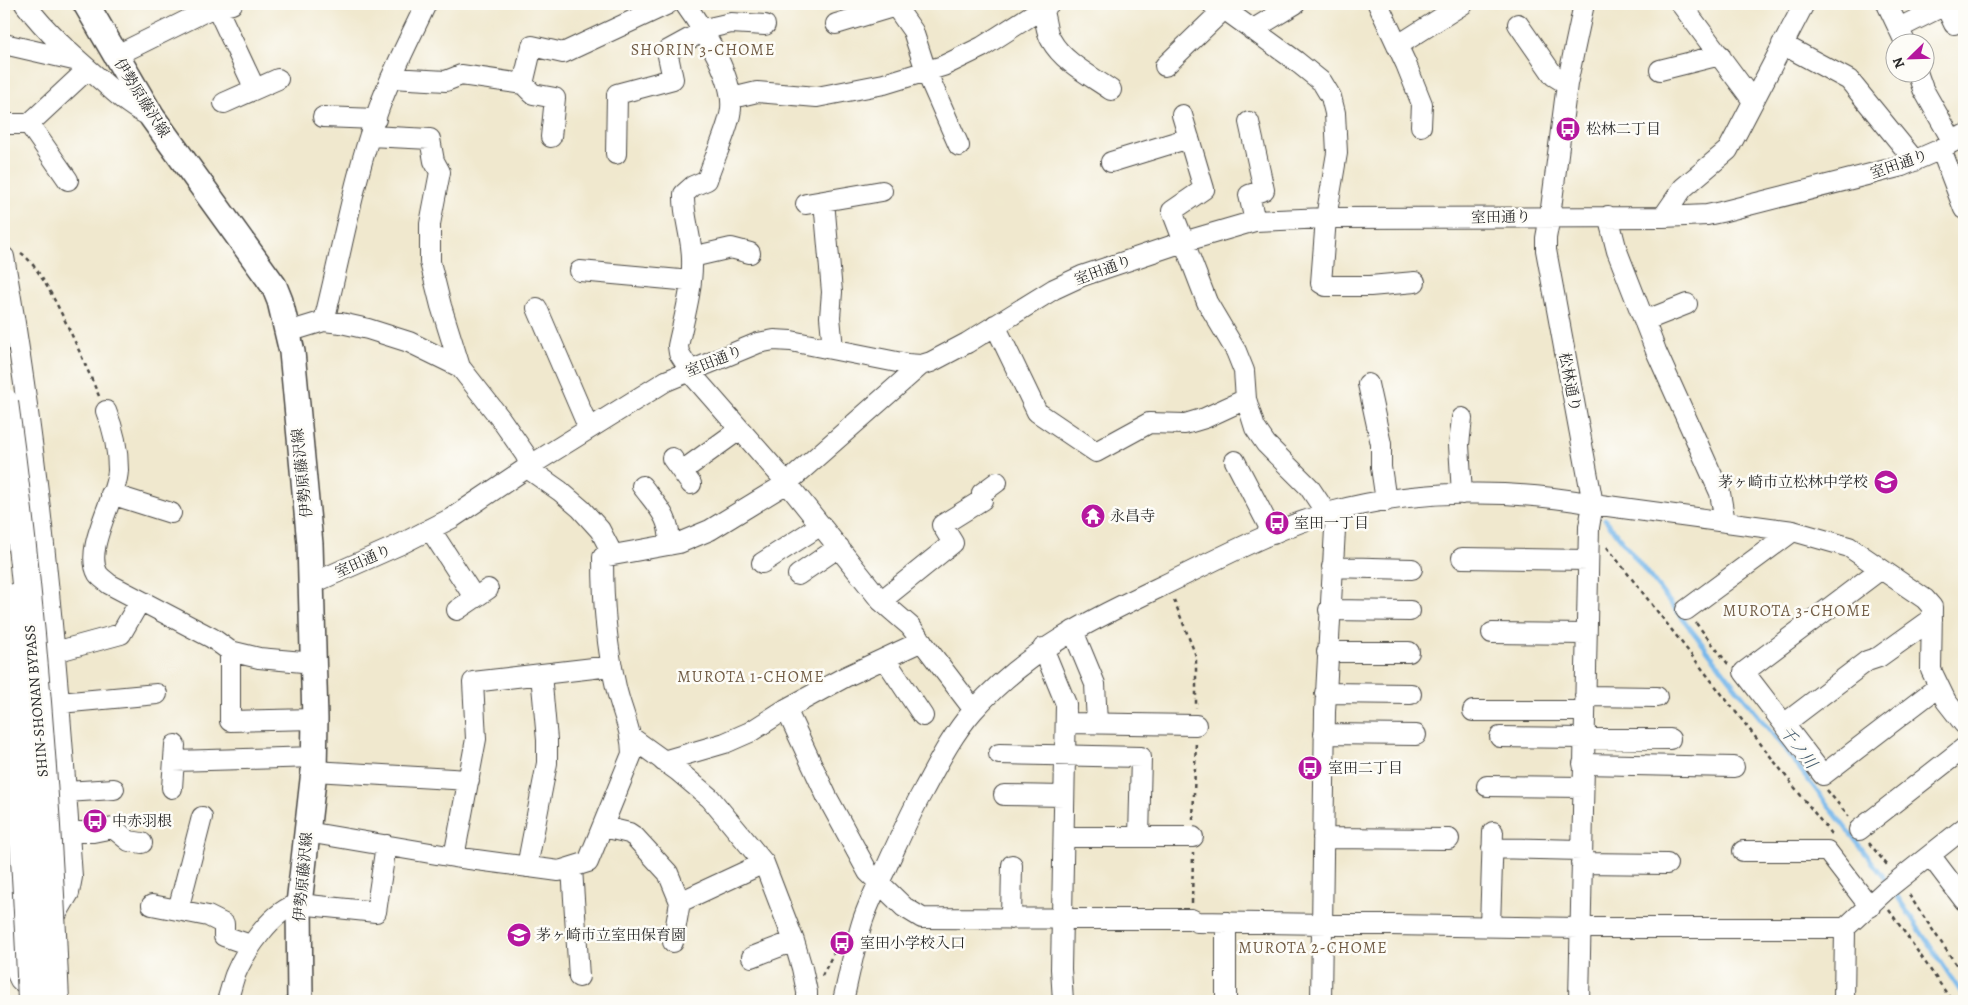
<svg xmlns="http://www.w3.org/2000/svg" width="1968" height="1005" viewBox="0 0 1968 1005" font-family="Alegreya,'Noto Serif JP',serif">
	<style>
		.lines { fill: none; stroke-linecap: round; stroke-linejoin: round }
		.stream { stroke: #76b7eb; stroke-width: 4.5 }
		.minor-casing { stroke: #494743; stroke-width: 22 }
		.major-casing { stroke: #494743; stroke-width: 28 }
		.path { stroke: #494743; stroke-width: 2.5; stroke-dasharray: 4 4; stroke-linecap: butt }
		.minor { stroke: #fff; stroke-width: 20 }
		.major { stroke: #fff; stroke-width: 25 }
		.highway-bridge-casing { stroke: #494743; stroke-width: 30; stroke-linecap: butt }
		.highway-bridge { stroke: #fff; stroke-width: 28 }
		.labels { text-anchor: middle; stroke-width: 5; stroke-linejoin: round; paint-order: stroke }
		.street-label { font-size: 15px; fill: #2b2b2b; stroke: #fdfcf7 }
		.poi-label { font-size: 15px; fill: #2b2b2b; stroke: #fdfcf7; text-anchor: start }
		.neighbourhood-label { font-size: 16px; letter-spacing: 1px; fill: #715c45; stroke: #fdfcf7 }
		.water-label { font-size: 16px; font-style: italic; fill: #455c6e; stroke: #fdfcf7 }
	</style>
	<rect width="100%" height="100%" fill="#fdfcf7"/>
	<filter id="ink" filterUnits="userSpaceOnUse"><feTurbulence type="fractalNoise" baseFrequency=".02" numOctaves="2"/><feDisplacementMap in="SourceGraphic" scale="10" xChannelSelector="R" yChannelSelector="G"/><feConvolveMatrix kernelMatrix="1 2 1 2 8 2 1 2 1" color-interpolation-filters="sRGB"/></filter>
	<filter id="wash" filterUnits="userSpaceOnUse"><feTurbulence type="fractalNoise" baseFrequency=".0096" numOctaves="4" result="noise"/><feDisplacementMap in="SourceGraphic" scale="20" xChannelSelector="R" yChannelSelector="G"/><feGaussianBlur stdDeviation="1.12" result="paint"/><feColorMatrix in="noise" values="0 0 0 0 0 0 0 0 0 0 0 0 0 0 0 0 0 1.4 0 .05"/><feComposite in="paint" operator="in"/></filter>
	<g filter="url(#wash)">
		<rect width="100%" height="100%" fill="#f0e8ce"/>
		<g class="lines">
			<path class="stream" d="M1605,519L1887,881
				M1893,890L1964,997"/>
		</g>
	</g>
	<g filter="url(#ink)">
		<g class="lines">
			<defs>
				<path id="minor" d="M25,4C47,33 74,57 102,81C118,95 132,109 152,117
					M685,4C703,29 738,83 730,115C725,137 714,158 707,180L693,186L684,194C683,216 692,237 692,259C693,288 684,318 678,346L679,353L695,378L787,483L881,601L910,626L974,710
					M894,4L913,31L926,71L959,146
					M1038,4C1047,13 1044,29 1051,40C1063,62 1091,76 1111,90
					M1212,4L1224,9L1296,61L1322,82L1331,97L1335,113L1337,153L1326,218L1321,283L1326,286H1370L1415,282
					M1378,4L1406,64L1422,104L1421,126
					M1681,4L1753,101
					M1887,4L1905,42
					M217,8L255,89
					M836,24L896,6
					M1518,24L1554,76L1567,84
					M1899,28L1945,5L1954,24
					M1252,30L1295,4
					M4,44L78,61
					M1782,44L1849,80L1915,161
					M1397,46L1463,4
					M115,56L210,9L232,4
					M1165,66L1224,9
					M1660,70L1720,55
					M1917,72L1923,89L1953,142
					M391,78L446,81L461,75L523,84L532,46L563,53L668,4
					M523,84L533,94L555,98L551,137
					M732,98L757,92L817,97L884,84L943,66L982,47L1049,4
					M224,103L278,79
					M1182,115L1204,189L1172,211L1207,302L1236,351L1244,371L1246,399L1255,428L1266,444L1309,487L1327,514
					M323,117L376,119
					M1249,122L1264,190L1249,195L1255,221
					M4,124H29L88,69
					M29,124L68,180
					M1941,149L1964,209
					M616,154L617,94L673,79L667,51L709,28L731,23L765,25
					M1111,162L1189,138
					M824,201L832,292L830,317L833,349
					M806,204L882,191
					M1608,216L1617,251L1656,351L1720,493L1725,522
					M1663,217L1683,188L1728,150L1804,4
					M4,257C40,462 58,669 72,877L69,893L56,915L52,926
					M692,257L731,248L750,253
					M580,271L691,281
					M537,308L589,429
					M324,321C342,250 354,176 379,108C392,72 410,38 426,4
					M1644,321L1687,304
					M995,325L1037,412L1096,452L1149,423L1185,424L1205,418L1246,399
					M288,332L324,321L341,323L368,329L409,342L460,367
					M1368,384L1381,444V467L1386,501
					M106,411C114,430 118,449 118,470C117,498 83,548 98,574C101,578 106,581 109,584L212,638L230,651L259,658L314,663
					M1462,418L1459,445L1462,494
					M672,458L691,484
					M1235,461L1273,534
					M682,471L739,430
					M642,486C657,506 672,519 669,545
					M111,494L171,513
					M430,529L474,597
					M613,555L679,543L710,530L787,483L921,365
					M1462,558L1588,560
					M762,563L821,525
					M1332,567L1412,569
					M1881,569L1744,672L1823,775L1938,687
					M798,575L839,547
					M311,584L401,544L452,518L531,465L666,381L758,343L774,340L791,341L907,364L921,365L931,362L967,343L1054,289L1082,276L1183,242L1255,221L1326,218L1663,217L1707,215L1721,212L1902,166L1941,149L1964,135
					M881,601L953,543L942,525L982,500V493L997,482
					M457,610L488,589
					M1329,610L1410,611
					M1686,610L1793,531
					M1073,631L1095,684L1097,723
					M1492,633L1586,634
					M1043,648L1066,704L1061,969L1063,1001
					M230,651V721L315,719
					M55,652L121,634L140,601
					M1327,652H1409
					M885,659L923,716
					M1325,693L1411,694
					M1585,696L1657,697
					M60,703L157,694
					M786,709L827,797L868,872L904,907L922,918L1191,919L1197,922L1579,928H1845L1887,889L1964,828
					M1473,711H1584
					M1066,723L1196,725
					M1784,724L1867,661L1879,657L1932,619
					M1324,734L1416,735
					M1500,737L1670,739
					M632,738L678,771L710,798L764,863L794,941L802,968L807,992V1001
					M999,754L1141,757L1139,837
					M174,761L315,757
					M663,761L725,743L750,732L786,709L845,677L922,641
					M1583,764L1734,767
					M314,771L469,780
					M1487,786L1583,787
					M172,788L175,745
					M66,792L114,789
					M1004,795L1064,796
					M604,827L629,833L635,837L668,873L680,902L764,863
					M1859,830L1964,748
					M69,832H93L113,828L129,841L142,843
					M307,832L454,857L559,871L588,862L632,754C632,730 621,710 616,687C606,644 603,601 603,557L613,555L600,530L581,509L560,491L533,472L525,454L500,418L460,367L441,306L430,262V224L440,172L434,161L430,139L370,136
					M1064,837H1193
					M1323,838L1449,839
					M1492,848L1581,850
					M1743,851H1827L1870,907
					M1930,855L1964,900
					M454,857L476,739L473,682L611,666
					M4,859L10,951L14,967L20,980L37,992
					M1581,863L1667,864
					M527,867L547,763V740L541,674
					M572,868L579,977
					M152,905L208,916L224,924V936L250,945
					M178,910L202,817
					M1011,919L1012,865
					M1226,922V1001
					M1490,926L1493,832
					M673,942L680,902
					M752,957L794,941
					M227,1001C230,993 232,983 235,975C245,951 273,909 299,904L376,912L386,845
					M843,1001C849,975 854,949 862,923C868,904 877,886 886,868C898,842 909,816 923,791C938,763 952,735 973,711C1026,651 1089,621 1160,587C1216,560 1274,528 1335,511C1415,489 1511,489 1593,504L1546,250V238L1550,216L1567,84L1584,4
					M1321,1001L1325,712L1336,511
					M1579,1001L1589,527L1593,504L1793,531L1849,547L1925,599L1932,607L1931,670L1946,701L1964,724
					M1844,1001L1845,928"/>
				<path id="major" d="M86,4L152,117L274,286L280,301L292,352L310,544L315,719L314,771L299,904L300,1001"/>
			</defs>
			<use href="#minor" class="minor-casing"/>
			<use href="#major" class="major-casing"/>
			<path class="path" d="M21,253C46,269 85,365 99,396
				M1607,547L1831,834
				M1174,600L1196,656V708
				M1696,623L1728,664
				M1827,790L1849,817
				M1193,820L1196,741
				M1869,843L1888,866
				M1909,895L1964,976
				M1192,903L1193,853
				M1889,910L1952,1001
				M822,976L836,948"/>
			<use href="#minor" class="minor"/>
			<use href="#major" class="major"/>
			<defs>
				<path id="highway-bridge" d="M4,402C32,601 47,801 55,1001
					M4,596C17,731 27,866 32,1001"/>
			</defs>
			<use href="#highway-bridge" class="highway-bridge-casing"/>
			<use href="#highway-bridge" class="highway-bridge"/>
		</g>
	</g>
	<defs>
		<symbol id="bus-disc" viewBox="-11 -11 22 22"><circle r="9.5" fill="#b5179e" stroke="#fdfcf7"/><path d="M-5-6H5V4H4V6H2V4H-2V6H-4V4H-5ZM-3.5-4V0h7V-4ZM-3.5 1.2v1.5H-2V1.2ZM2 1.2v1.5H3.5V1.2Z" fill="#fff"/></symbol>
		<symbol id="school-disc" viewBox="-11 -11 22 22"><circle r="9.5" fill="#b5179e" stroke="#fdfcf7"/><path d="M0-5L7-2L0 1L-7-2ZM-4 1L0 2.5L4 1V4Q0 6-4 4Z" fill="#fff"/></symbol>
		<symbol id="temple-disc" viewBox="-11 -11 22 22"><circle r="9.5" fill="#b5179e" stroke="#fdfcf7"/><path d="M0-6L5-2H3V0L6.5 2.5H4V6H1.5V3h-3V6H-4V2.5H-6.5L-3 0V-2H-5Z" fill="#fff"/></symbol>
	</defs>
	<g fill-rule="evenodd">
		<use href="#bus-disc" x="1554" y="115" width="28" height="28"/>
		<use href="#school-disc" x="1872" y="468" width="28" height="28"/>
		<use href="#temple-disc" x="1079" y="502" width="28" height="28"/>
		<use href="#bus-disc" x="1263" y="509" width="28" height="28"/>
		<use href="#bus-disc" x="1296" y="754" width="28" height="28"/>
		<use href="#bus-disc" x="81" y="807" width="28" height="28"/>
		<use href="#school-disc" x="505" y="921" width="28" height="28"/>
		<use href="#bus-disc" x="828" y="929" width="28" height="28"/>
	</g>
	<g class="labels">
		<g class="street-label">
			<text transform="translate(142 98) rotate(58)" y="5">伊勢原藤沢線</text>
			<text transform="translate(1899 164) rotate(-19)" y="5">室田通り</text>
			<text transform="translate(1501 217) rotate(-1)" y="5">室田通り</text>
			<text transform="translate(1103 270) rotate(-20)" y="5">室田通り</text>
			<text transform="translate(714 361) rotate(-22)" y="5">室田通り</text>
			<text transform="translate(1570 382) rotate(79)" y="5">松林通り</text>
			<text transform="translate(302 473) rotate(-96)" y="5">伊勢原藤沢線</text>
			<text transform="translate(363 561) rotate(-24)" y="5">室田通り</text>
			<text transform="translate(36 701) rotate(-95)" y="5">SHIN-SHONAN BYPASS</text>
			<text transform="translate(303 877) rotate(-85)" y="5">伊勢原藤沢線</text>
		</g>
		<g class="poi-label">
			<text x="1586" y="134">松林二丁目</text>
			<text x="1868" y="487" text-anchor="end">茅ヶ崎市立松林中学校</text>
			<text x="1110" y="521">永昌寺</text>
			<text x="1294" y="528">室田一丁目</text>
			<text x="1328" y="773">室田二丁目</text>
			<text x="112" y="826">中赤羽根</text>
			<text x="536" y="940">茅ヶ崎市立室田保育園</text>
			<text x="860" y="948">室田小学校入口</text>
		</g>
		<g class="neighbourhood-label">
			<text x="703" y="55">SHORIN 3-CHOME</text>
			<text x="1797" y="616">MUROTA 3-CHOME</text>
			<text x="751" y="682">MUROTA 1-CHOME</text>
			<text x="1313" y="953">MUROTA 2-CHOME</text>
		</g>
		<g class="water-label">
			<text transform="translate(1799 747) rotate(52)" y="6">千ノ川</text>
		</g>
	</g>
	<rect width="1968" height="1005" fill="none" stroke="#fdfcf7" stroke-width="20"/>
	<g transform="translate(1910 58) rotate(247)"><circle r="24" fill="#fdfcf7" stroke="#a9a8a5"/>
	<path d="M0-4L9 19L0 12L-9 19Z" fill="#b5179e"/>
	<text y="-8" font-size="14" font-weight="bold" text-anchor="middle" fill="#2b2b2b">N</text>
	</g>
</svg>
